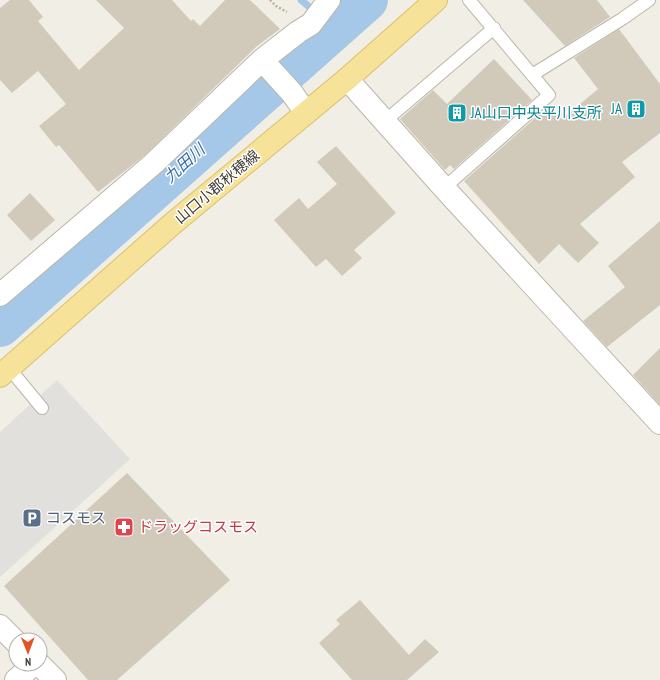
<svg xmlns="http://www.w3.org/2000/svg" width="660" height="680" viewBox="0 0 660 680" font-family="'PT Sans Narrow','Noto Sans JP',sans-serif">
	<style>
		.parking { fill: #e2e0dc }
		.lines { fill: none; stroke-linecap: round; stroke-linejoin: round }
		.stream { stroke: #a5c8e9; stroke-width: 7 }
		.river { stroke: #a5c8e9; stroke-width: 42 }
		.building { fill: #d1cabb }
		.lane-casing { stroke: #bbb6a8; stroke-width: 14 }
		.street-casing { stroke: #bbb6a8; stroke-width: 24 }
		.primary-casing { stroke: #d9c16a; stroke-width: 24 }
		.path { stroke: #bcb39a; stroke-width: 2.5; stroke-dasharray: 2 2; stroke-linecap: butt }
		.lane { stroke: #fff; stroke-width: 12 }
		.street { stroke: #fff; stroke-width: 22 }
		.primary { stroke: #f6e399; stroke-width: 22 }
		.labels { text-anchor: middle; stroke-width: 3; stroke-linejoin: round; paint-order: stroke }
		.culture-label { font-size: 15px; fill: #0d838f; stroke: #fff; text-anchor: end }
		.street-label { font-size: 15px; fill: #423e35; stroke: #fff }
		.service-label { font-size: 15px; fill: #4e5e75; stroke: #fff; text-anchor: start }
		.health-label { font-size: 15px; fill: #be3a42; stroke: #fff; text-anchor: start }
		.water-label { font-size: 16px; font-style: italic; fill: #376ea5; stroke: #fff }
	</style>
	<rect width="100%" height="100%" fill="#f1eee5"/>
	<path class="parking" d="M57,380L130,459L0,577V432Z"/>
	<g class="lines">
		<path class="stream" d="M301,0L335,28"/>
		<path class="river" d="M0,326L367,0"/>
	</g>
	<path class="building" d="M10,0H29L43,17L38,21L79,70L124,28L96,0H172L191,21L193,19L200,26L225,0H250L280,29L257,46L145,155L98,192L59,145L56,147L39,126L66,104L38,71L12,93L0,80V8Z
		M523,0H597L610,17L565,46Z
		M619,29L660,84V133L622,162L635,177L580,224L599,243L578,263L559,244L539,264L464,181L543,111L545,113L552,107L562,119L598,89L574,58Z
		M494,59L532,100L454,169L450,165L445,170L400,119L433,90L447,104Z
		M336,146L396,213L354,250L362,258L342,276L326,259L316,267L274,220L299,198L308,209L337,184L317,162Z
		M30,193L55,220L31,241L7,215Z
		M660,221V305L607,347L583,321L625,287L608,266Z
		M660,348V405L633,375Z
		M127,473L230,580L117,680H88L4,586Z
		M360,600L409,655L425,639L439,652L407,680H352L319,643L340,624L336,620Z"/>
	<g class="lines">
		<defs>
			<path id="lane" d="M532,75L622,19L649,0
				M385,121L494,28
				M444,188L549,95L469,0
				M9,368L42,408"/>
			<path id="street" d="M262,60L292,93L306,113
				M347,79L444,188L660,423
				M0,295L153,164L262,60L298,32L311,24L329,0
				M0,626L16,642
				M39,664L55,680
				M16,680L34,664"/>
			<path id="primary" d="M0,376L171,225L347,79L436,0"/>
		</defs>
		<use href="#lane" class="lane-casing"/>
		<use href="#street" class="street-casing"/>
		<use href="#primary" class="primary-casing"/>
		<path class="path" d="M270,0L276,6L287,12"/>
		<use href="#lane" class="lane"/>
		<use href="#street" class="street"/>
		<use href="#primary" class="primary"/>
	</g>
	<defs>
		<symbol id="building-square" viewBox="-11 -11 22 22"><rect x="-9" y="-9" width="18" height="18" rx="4" fill="#0f9aa8" stroke="#fff"/><path d="M-4-6H4V6H1V3H-1V6H-4ZM-2.5-4.3h1.7v1.8h-1.7ZM.8-4.3h1.7v1.8H.8ZM-2.5-1h1.7V.8h-1.7ZM.8-1h1.7V.8H.8Z" fill="#fff"/></symbol>
		<symbol id="parking-square" viewBox="-11 -11 22 22"><rect x="-9" y="-9" width="18" height="18" rx="4" fill="#5c6f8a" stroke="#fff"/><path d="M-3.5-5.5H1a3.5 3.5 0 0 1 0 7H-1V5.5H-3.5ZM-1-3.4V-.6H.8a1.4 1.4 0 0 0 0-2.8Z" fill="#fff"/></symbol>
		<symbol id="pharmacy-square" viewBox="-11 -11 22 22"><rect x="-9" y="-9" width="18" height="18" rx="4" fill="#e0444e" stroke="#fff"/><path d="M-2-6h4v4h4v4h-4v4h-4v-4h-4v-4h4Z" fill="#fff"/></symbol>
	</defs>
	<g fill-rule="evenodd">
		<use href="#building-square" x="625" y="98" width="22" height="22"/>
		<use href="#building-square" x="446" y="102" width="22" height="22"/>
		<use href="#parking-square" x="21" y="507" width="22" height="22"/>
		<use href="#pharmacy-square" x="113" y="516" width="22" height="22"/>
	</g>
	<g class="labels">
		<g class="culture-label">
			<text x="622" y="114">JA</text>
			<text x="471" y="118" text-anchor="start">JA山口中央平川支所</text>
		</g>
		<g class="street-label">
			<text transform="translate(217 187) rotate(-40)" y="5">山口小郡秋穂線</text>
		</g>
		<g class="service-label">
			<text x="46" y="523">コスモス</text>
		</g>
		<g class="health-label">
			<text x="138" y="532">ドラッグコスモス</text>
		</g>
		<g class="water-label">
			<text transform="translate(184 163) rotate(-42)" y="6">九田川</text>
		</g>
	</g>
	<g transform="translate(28 652) rotate(179)"><circle r="19" fill="#ffffff" stroke="#b3b2ae"/>
	<path d="M0-3L7 15L0 10L-7 15Z" fill="#e85124"/>
	<text y="-6" font-size="11" font-weight="bold" text-anchor="middle" fill="#423e35">N</text>
	</g>
</svg>
